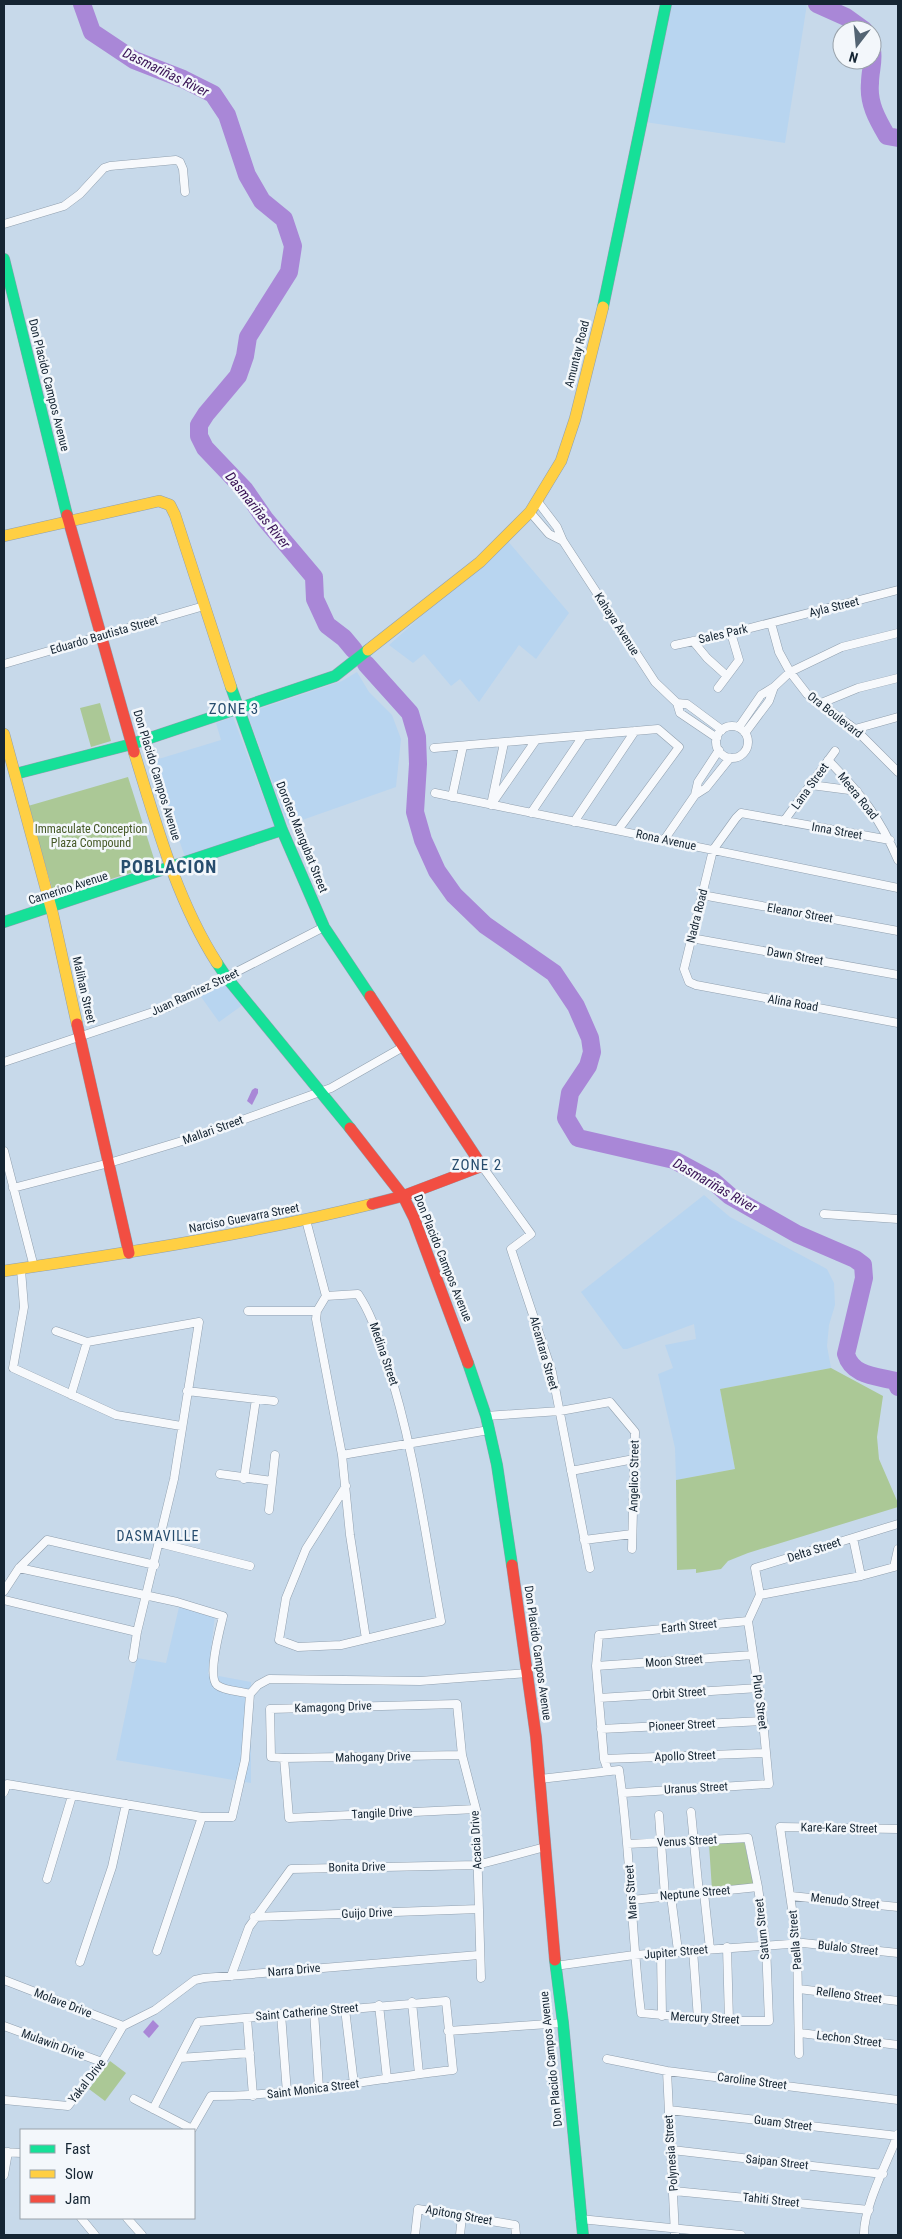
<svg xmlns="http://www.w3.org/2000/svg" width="902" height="2239" viewBox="0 0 902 2239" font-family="'Roboto Condensed',sans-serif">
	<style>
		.built { fill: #b8d5f0 }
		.green { fill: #abc896 }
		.water { fill: #a987d7 }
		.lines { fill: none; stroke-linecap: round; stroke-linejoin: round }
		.river { stroke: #a987d7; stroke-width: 18 }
		.street-casing { stroke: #91a0af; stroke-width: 9 }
		.fast-casing { stroke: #91a0af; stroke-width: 12 }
		.slow-casing { stroke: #91a0af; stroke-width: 12 }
		.jam-casing { stroke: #91a0af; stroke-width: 12 }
		.street { stroke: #f7f9fc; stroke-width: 8 }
		.fast { stroke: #16e098; stroke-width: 11 }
		.slow { stroke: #ffcf43; stroke-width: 11 }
		.jam { stroke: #f24e42; stroke-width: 11 }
		.labels { text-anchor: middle; stroke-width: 5; stroke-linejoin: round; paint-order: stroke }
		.street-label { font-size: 12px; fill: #152533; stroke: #f3f7fb }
		.park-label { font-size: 12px; fill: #465927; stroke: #f3f7fb }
		.water-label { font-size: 14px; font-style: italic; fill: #391255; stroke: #f3f7fb }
		.neighbourhood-label { font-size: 14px; letter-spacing: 1px; fill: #274d6e; stroke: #f3f7fb }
		.quarter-label { font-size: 15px; letter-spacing: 1px; fill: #274d6e; stroke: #f3f7fb }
		.district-label { font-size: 18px; font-weight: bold; letter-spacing: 1px; fill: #274d6e; stroke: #f3f7fb }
	</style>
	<rect width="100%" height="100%" fill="#c7d9ea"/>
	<path class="built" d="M672,4H807L785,143L645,122Z
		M507,540L569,613L536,659L519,645L479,702L460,679L451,686L424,654L413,663L389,645Z
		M357,672L369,692L392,715L401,739L396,787L288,825L247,713L342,681Z
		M233,717L275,828L185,857L152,761L221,740L216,723Z
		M225,980L244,1004L219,1022L199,994Z
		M704,1195L730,1217L827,1269L834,1283L835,1305L829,1325L827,1346L831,1368L720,1389L735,1469L676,1480L675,1448L658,1374L673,1368L665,1345L696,1339L694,1324L627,1349H623L581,1292Z
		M179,1607L215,1615L208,1674L251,1682V1783L116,1760L137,1658L166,1663Z"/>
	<path class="green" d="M100,703L111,741L91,747L80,708Z
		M128,777L156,865L63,894L53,891L28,806Z
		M831,1368L883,1396L877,1437L879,1459L898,1503V1507L748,1553L728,1561L721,1569L696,1573V1569L677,1570L676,1480L735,1469L720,1389Z
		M744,1841L754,1886L712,1890L709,1844Z
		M110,2061L126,2073L105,2101L89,2089Z"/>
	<path class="water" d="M255,1088L258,1089V1093L252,1105L247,1101L252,1090Z
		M153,2020L159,2026L149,2038L143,2032Z"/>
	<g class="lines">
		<path class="river" d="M82,4L92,32L134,60L183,79L213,94L227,115L247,175L262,201L284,219L293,246L289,272L248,337L245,356L238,376L206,414L199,425V436L205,448L245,490L265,519L314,577L315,599L327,625L344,638L354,650
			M817,4L846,17L864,30
			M872,50C874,62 870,71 870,83C868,103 877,119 887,136L898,138
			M366,664L410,713L417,737L418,764L415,812L423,840L437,871L454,895L485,925L554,973L576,1006L590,1038L592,1052L588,1066L570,1093L566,1118L578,1138L674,1160L713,1181L730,1196L797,1234L855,1259L863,1265L864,1278L846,1354C852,1376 876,1376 896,1381L898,1387"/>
		<defs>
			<path id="street" d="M4,224L64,206L80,194L104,168L110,166L176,160L180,162L183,169L185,192
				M538,502L557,527L563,541L655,682L677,703L680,713L717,738
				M530,512L549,534L563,541
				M771,623L779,652L790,672L807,694L855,729L898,772
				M693,641L707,658L727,676
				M675,645L731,633L898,590
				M4,664L204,606
				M718,688L739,660L731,633
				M677,703L687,704L722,730
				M819,704L858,688L898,678
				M716 742a16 16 0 1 1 32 0a16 16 0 1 1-32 0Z
				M739,727L761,695L774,687L790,672L842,647L898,633
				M855,729L898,717
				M745,733L769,701L774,687
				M434,748L658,729L679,747L618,830
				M828,760C861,794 879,816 898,860
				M811,785L857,791
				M435,793L898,888
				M695,795L698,782L719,750
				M452,797L463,746
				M492,800L504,743
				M491,805L536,740
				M531,813L583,736
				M784,821L835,751
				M574,822L635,731
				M664,840L695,795L706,788L730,758
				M890,840L741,813L736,818L713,850L684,969L689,982L696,985L898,1023
				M702,895L898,931
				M691,938L898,975
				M4,1062L168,1007L324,927
				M4,1151L34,1267
				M482,1166L531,1234L511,1249L552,1372L590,1568
				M13,1188L109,1163L192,1138L331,1088L403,1047
				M824,1214L898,1219
				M306,1220L326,1296L358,1294C372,1315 378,1337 386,1360C414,1445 425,1534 441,1621L366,1639L350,1535L342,1455L316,1319L317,1311L326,1296
				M21,1270L24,1307L13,1368L116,1415L181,1426
				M248,1311H317
				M56,1331L87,1342L199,1322L174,1479L137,1632L133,1658
				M187,1391L274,1401
				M71,1395L87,1342
				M486,1416L560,1411L610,1402L635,1432L632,1549
				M342,1455L489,1430
				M571,1471L634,1459
				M220,1474L272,1481
				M244,1479L256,1399
				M346,1486L306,1549L286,1598L279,1640L298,1647L341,1645L366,1639
				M269,1510L275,1455
				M853,1538L861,1576
				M584,1540L632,1534
				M159,1543L250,1566
				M894,1567L898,1549
				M19,1568L177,1602L223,1616C220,1629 207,1676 217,1685C224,1691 241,1691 250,1694
				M4,1591L19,1568L47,1540L155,1565
				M760,1595L755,1568L898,1524
				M4,1600L137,1632
				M748,1621L760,1595L861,1576L898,1566
				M596,1666L753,1655
				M599,1698L759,1688
				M601,1729L763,1721
				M462,1755L284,1758L271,1757L270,1709L457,1704L462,1755L476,1809L481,1978
				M284,1758L289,1818L476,1809
				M604,1759L765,1753
				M608,1771L604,1759L596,1666L599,1635L748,1621
				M540,1779L619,1770C631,1851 631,1933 641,2013L729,2021H769L766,1945L758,1887L748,1838L627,1844
				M4,1792L7,1784L202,1817H232L245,1760L250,1694L258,1685L269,1679L420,1681L528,1673
				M623,1793L769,1784L763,1721L748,1621
				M691,1812L699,1893
				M659,1815L665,1896
				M47,1879L72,1796
				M704,1893L710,1949
				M671,1896L678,1951
				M791,1896L898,1907
				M632,1900L758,1887
				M254,1917L479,1909
				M727,1947L729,2021
				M693,1950L698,2019
				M157,1951L202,1817
				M661,1953L662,2016
				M80,1962L112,1867L126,1804
				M555,1966L634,1955L803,1943L898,1953
				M231,1976L249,1927L291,1869L477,1865L545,1847
				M4,1980L123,2026
				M799,1989L898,2001
				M412,2002L419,2074
				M379,2005L387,2079
				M345,2009L354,2084
				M314,2011L319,2088
				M281,2014L287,2093
				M247,2018L253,2096
				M4,2026L102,2062
				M123,2026L155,2010L195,1980L204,1978L479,1955
				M448,2031L563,2023
				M800,2033L898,2045
				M799,2054L797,1943L780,1827L898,1829
				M180,2058L250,2053
				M607,2059L667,2071L898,2100
				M667,2071L675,2235
				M134,2099L192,2129L211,2096C292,2096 372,2079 453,2070L446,2001L198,2022L153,2109
				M4,2100L68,2106L102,2062L123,2026
				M669,2110L898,2136
				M672,2150L883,2174
				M4,2152L21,2153
				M4,2175L8,2152
				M674,2191L869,2210
				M81,2218L95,2235
				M127,2218L142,2235
				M580,2219L741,2235
				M415,2235L418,2209L515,2225L516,2235
				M460,2235L462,2216
				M864,2235C863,2208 888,2161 898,2134"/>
			<path id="fast" d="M4,259L67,515
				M603,307L666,4
				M231,687L282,830L324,927L370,996
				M15,774L132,744L335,676L368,650
				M4,922L282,830
				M217,963L227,978L350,1128
				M468,1363L486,1416L497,1465L512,1565
				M555,1960L563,2023L583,2235"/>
			<path id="slow" d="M4,536L159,501L170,505L175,515L231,687
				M368,650L480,562L530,512L561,461L575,419L603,307
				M4,734L53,915L77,1024
				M134,752C156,823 176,899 217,963
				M4,1271C128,1253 251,1234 372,1204"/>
			<path id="jam" d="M67,515L134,752
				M370,996L482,1166L403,1196L372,1204
				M77,1024L129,1253
				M350,1128L403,1196L414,1218L468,1363
				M512,1565L536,1737L555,1960"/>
		</defs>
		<use href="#street" class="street-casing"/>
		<use href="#fast" class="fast-casing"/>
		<use href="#slow" class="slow-casing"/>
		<use href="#jam" class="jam-casing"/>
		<use href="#street" class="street"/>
		<use href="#fast" class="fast"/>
		<use href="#slow" class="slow"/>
		<use href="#jam" class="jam"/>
	</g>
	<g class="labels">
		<g class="street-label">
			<text transform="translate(577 354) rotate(-76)" y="4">Amuntay Road</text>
			<text transform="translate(49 385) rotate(76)" y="4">Don Placido Campos Avenue</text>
			<text transform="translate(834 607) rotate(-14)" y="4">Ayla Street</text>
			<text transform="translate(617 624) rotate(57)" y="4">Kahaya Avenue</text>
			<text transform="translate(723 634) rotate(-13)" y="4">Sales Park</text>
			<text transform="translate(104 635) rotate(-16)" y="4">Eduardo Bautista Street</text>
			<text transform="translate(835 715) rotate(38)" y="4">Ora Boulevard</text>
			<text transform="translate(157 775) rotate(73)" y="4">Don Placido Campos Avenue</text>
			<text transform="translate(810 786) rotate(-54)" y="4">Lana Street</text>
			<text transform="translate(858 796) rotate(51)" y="4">Meera Road</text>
			<text transform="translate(837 831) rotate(10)" y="4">Inna Street</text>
			<text transform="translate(302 837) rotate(68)" y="4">Doroteo Mangubat Street</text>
			<text transform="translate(666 840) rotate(12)" y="4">Rona Avenue</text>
			<text transform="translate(68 888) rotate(-18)" y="4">Camerino Avenue</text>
			<text transform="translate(800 913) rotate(10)" y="4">Eleanor Street</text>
			<text transform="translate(697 916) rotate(-76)" y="4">Nadra Road</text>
			<text transform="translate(795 956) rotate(10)" y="4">Dawn Street</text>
			<text transform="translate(84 990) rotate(77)" y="4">Malihan Street</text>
			<text transform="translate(195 992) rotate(-25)" y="4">Juan Ramirez Street</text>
			<text transform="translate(793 1003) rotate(10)" y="4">Alina Road</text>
			<text transform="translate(213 1130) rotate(-20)" y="4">Mallari Street</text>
			<text transform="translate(244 1218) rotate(-11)" y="4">Narciso Guevarra Street</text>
			<text transform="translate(443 1258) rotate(68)" y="4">Don Placido Campos Avenue</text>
			<text transform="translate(544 1353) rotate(74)" y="4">Alcantara Street</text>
			<text transform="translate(384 1354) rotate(71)" y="4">Medina Street</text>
			<text transform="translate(634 1476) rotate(-89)" y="4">Angelico Street</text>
			<text transform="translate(814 1550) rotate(-18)" y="4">Delta Street</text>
			<text transform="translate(689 1626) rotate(-5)" y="4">Earth Street</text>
			<text transform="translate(538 1653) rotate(82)" y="4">Don Placido Campos Avenue</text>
			<text transform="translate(674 1661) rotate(-4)" y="4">Moon Street</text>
			<text transform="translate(679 1693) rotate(-4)" y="4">Orbit Street</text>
			<text transform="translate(760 1702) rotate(83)" y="4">Pluto Street</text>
			<text transform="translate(333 1707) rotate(-2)" y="4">Kamagong Drive</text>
			<text transform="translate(682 1725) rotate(-3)" y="4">Pioneer Street</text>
			<text transform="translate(685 1756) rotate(-2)" y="4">Apollo Street</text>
			<text transform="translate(373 1757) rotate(-1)" y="4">Mahogany Drive</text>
			<text transform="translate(696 1788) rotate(-3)" y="4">Uranus Street</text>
			<text transform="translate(382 1813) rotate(-3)" y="4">Tangile Drive</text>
			<text transform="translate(839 1828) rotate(1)" y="4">Kare-Kare Street</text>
			<text transform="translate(476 1840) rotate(-93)" y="4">Acacia Drive</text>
			<text transform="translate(687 1841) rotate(-3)" y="4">Venus Street</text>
			<text transform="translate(357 1867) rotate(-1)" y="4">Bonita Drive</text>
			<text transform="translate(631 1892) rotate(-94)" y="4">Mars Street</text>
			<text transform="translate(695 1893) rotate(-5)" y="4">Neptune Street</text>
			<text transform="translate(845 1901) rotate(6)" y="4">Menudo Street</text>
			<text transform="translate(367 1913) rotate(-2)" y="4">Guijo Drive</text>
			<text transform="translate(762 1929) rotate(-96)" y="4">Saturn Street</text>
			<text transform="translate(795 1940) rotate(-95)" y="4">Paella Street</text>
			<text transform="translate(848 1948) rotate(6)" y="4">Bulalo Street</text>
			<text transform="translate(676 1952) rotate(-5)" y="4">Jupiter Street</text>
			<text transform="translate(294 1970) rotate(-5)" y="4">Narra Drive</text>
			<text transform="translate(849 1995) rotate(7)" y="4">Relleno Street</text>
			<text transform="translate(63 2003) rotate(21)" y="4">Molave Drive</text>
			<text transform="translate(307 2012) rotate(-5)" y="4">Saint Catherine Street</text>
			<text transform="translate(705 2018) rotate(3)" y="4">Mercury Street</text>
			<text transform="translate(849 2039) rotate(7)" y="4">Lechon Street</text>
			<text transform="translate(53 2044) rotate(20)" y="4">Mulawin Drive</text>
			<text transform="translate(551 2059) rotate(-96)" y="4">Don Placido Campos Avenue</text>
			<text transform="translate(87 2081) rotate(-52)" y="4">Yakal Drive</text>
			<text transform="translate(752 2081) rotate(7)" y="4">Caroline Street</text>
			<text transform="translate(313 2089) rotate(-7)" y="4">Saint Monica Street</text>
			<text transform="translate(783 2123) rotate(7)" y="4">Guam Street</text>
			<text transform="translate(671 2153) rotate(-94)" y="4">Polynesia Street</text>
			<text transform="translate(777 2162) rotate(6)" y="4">Saipan Street</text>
			<text transform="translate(771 2200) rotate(6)" y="4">Tahiti Street</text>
			<text transform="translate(459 2215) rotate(10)" y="4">Apitong Street</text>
		</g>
		<g class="park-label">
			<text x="91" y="833">Immaculate Conception<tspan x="91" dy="14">Plaza Compound</tspan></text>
		</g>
		<g class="water-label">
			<text transform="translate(166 72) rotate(26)" y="5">Dasmariñas River</text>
			<text transform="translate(258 510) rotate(51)" y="5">Dasmariñas River</text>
			<text transform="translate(715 1185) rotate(30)" y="5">Dasmariñas River</text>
		</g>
		<g class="neighbourhood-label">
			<text x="158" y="1541">DASMAVILLE</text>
		</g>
		<g class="quarter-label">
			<text x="234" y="714">ZONE 3</text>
			<text x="477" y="1170">ZONE 2</text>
		</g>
		<g class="district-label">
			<text x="169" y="873">POBLACION</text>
		</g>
	</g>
	<rect width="902" height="2239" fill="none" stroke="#152533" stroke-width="10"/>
	<rect x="20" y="2129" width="175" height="90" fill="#f3f7fb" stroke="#9aa3ab"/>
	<rect x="30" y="2145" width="25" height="8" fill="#16e098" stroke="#9aa3ab"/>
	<text x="65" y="2154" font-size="15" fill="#152533">Fast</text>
	<rect x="30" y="2170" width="25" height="8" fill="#ffcf43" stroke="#9aa3ab"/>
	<text x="65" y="2179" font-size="15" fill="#152533">Slow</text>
	<rect x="30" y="2195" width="25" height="8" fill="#f24e42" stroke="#9aa3ab"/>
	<text x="65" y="2204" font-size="15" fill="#152533">Jam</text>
	<g transform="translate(857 45) rotate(196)"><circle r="24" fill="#f3f7fb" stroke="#9aa3ab"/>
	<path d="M0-4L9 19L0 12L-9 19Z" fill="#536473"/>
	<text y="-8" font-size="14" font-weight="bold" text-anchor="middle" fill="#152533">N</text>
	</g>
</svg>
